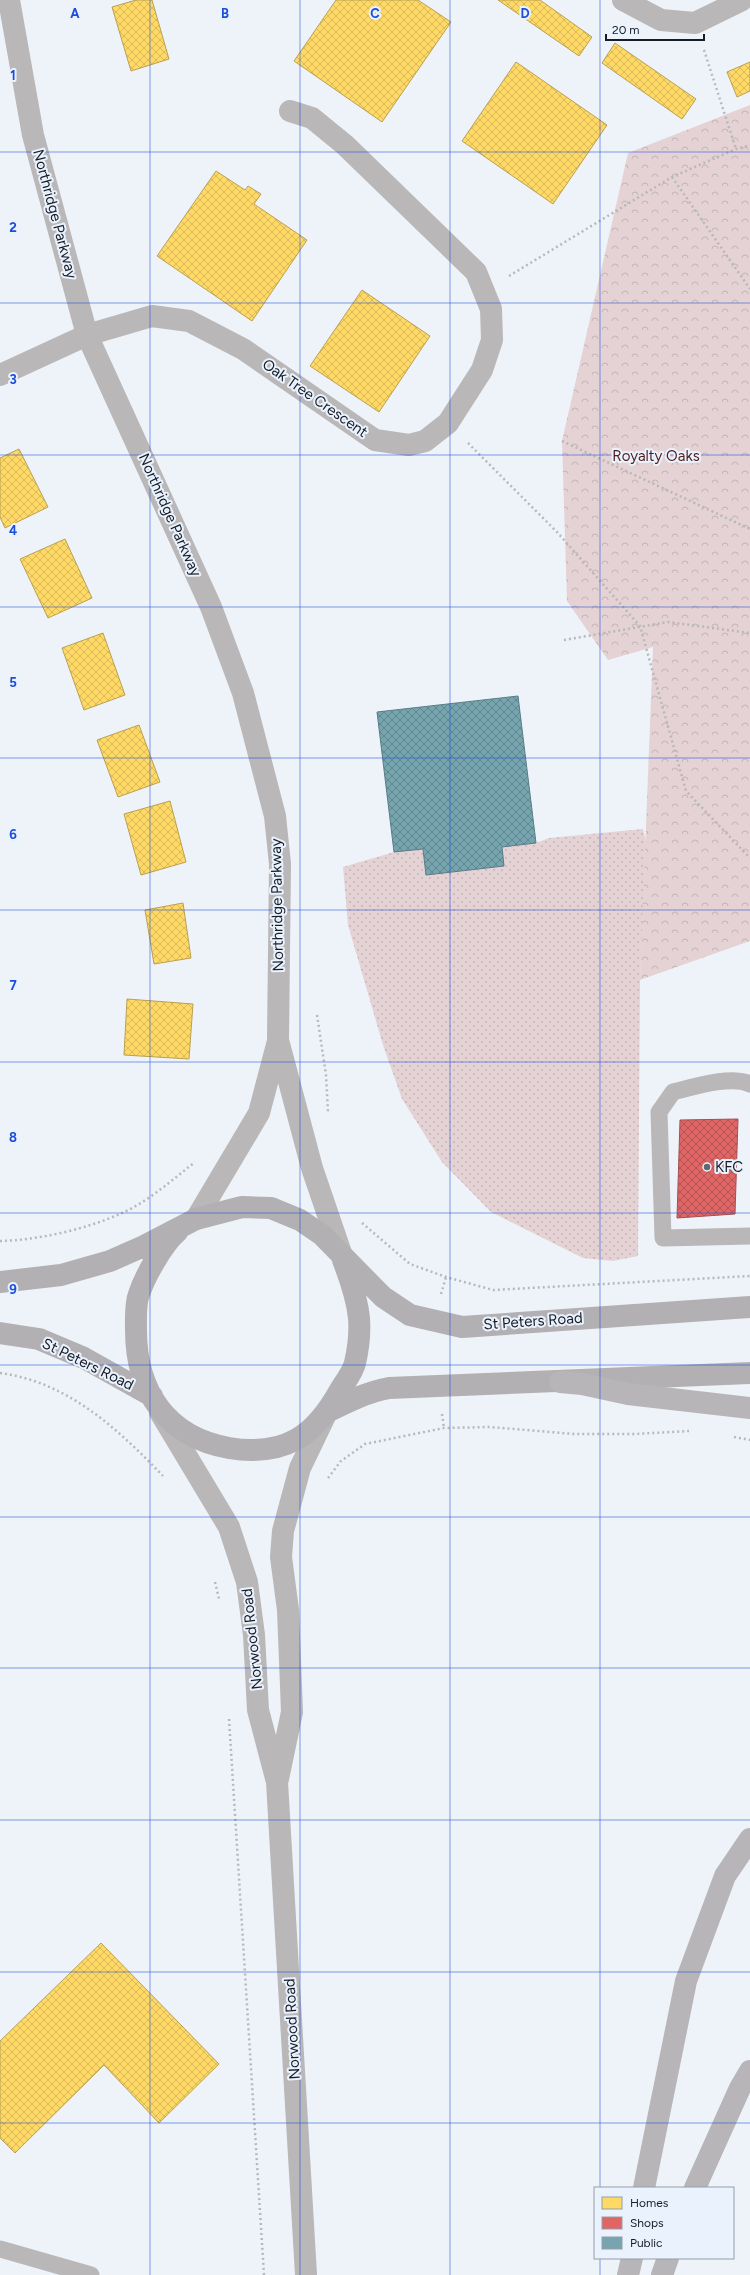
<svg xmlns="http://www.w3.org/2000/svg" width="750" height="2275" viewBox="0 0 750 2275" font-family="Figtree,sans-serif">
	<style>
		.grass { fill: url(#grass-dots) }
		.forest { fill: url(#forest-crowns) }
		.homes { fill: url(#homes-cross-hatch); stroke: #b9a153 }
		.shops { fill: url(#shops-cross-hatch); stroke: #a35053 }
		.public { fill: url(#public-cross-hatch); stroke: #597c86 }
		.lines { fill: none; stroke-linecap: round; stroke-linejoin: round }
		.path { stroke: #b8b8bb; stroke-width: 2.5; stroke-dasharray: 2 3; stroke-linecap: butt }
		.lane { stroke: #bab7b8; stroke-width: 17 }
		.street { stroke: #bab7b8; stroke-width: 22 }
		.secondary { stroke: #b9b7b8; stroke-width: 22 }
		.primary { stroke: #b2b0b2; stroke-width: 22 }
		.highway { stroke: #b7b5b8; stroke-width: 22 }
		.grid { fill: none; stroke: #1d4ed8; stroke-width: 1; stroke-opacity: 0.55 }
		.poi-dot { fill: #626870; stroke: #eaf2fd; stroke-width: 1.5 }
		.labels { text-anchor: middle; stroke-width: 4; stroke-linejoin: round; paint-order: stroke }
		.street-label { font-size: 15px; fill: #161d27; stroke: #eaf2fd }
		.park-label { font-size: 15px; fill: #511d1d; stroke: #eaf2fd }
		.poi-label { font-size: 15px; fill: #161d27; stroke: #eaf2fd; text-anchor: start }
		.grid-label { font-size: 13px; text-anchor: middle; font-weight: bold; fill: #1d4ed8; stroke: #eaf2fd; stroke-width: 4; stroke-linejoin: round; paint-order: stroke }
	</style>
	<defs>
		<pattern id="grass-dots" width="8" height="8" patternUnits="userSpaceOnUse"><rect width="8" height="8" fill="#e4d2d4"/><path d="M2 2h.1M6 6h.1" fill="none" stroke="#c3b4b6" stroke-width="1.8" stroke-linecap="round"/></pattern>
		<pattern id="forest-crowns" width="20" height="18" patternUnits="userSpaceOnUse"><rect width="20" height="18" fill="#e4d2d4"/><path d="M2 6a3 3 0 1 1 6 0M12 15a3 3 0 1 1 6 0" fill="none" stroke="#c3b4b6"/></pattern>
		<pattern id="homes-cross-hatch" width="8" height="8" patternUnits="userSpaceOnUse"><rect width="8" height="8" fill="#ffd966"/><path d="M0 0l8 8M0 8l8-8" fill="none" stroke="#daba58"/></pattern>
		<pattern id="shops-cross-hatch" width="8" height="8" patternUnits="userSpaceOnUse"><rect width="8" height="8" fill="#e06666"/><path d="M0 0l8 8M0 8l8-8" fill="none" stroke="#b55354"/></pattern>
		<pattern id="public-cross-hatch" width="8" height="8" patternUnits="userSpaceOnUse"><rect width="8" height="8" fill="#76a5af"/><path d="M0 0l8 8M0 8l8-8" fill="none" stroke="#60868e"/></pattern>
	</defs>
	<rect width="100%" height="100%" fill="#eef3f9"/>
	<path class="grass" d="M643,829L646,842L640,980L638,1256L613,1261L583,1258L491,1212L442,1162L402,1099L383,1045L348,925L343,867L394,852L423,849L426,875L504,866L502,847L536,843L549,838Z"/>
	<path class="forest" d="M750,105V941L640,980L653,647L608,660L567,601L562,441L628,153Z"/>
	<path class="homes" d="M136,0H152L169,59L131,71L112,7Z
		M336,0H418L451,22L382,122L294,61Z
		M498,0H540L592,37L579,56Z
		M615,43L696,99L682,119L602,63Z
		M516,62L607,125L553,204L462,141Z
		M750,62V91L737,97L727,72Z
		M216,171L245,190L248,186L261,194L254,204L307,240L252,321L157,256Z
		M362,290L430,336L379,412L310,366Z
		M19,449L48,507L5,528L0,517V458Z
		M65,539L92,598L48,618L20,559Z
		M103,633L125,695L84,710L62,648Z
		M139,725L160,782L118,797L97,740Z
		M170,801L186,862L141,875L124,814Z
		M183,903L191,958L154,964L145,910Z
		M127,999L193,1004L189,1059L124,1055Z
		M101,1943L219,2064L159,2123L104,2065L15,2153L0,2138V2041Z"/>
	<path class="shops" d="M738,1119L735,1214L677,1218L680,1120Z"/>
	<path class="public" d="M518,696L536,843L502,847L504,866L426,875L423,849L394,852L377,712Z"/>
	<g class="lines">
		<path class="path" d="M704,50L736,149
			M672,177L750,289
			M509,276L672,177L736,149L750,145
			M562,441L750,529
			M468,443L557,532L640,626L686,791L750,858
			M564,640L668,622L750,633
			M317,1015L326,1075L328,1112
			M362,1223L410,1264L446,1277L493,1290L750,1276
			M0,1241C39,1240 87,1229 122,1213C149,1201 172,1180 195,1162
			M441,1294L446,1277
			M0,1373C68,1382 118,1429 163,1476
			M442,1414L444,1428
			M734,1437L750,1440
			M328,1478L341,1461L365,1444L444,1428L490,1427L574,1434H635L689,1431
			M215,1582L219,1599
			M229,1719L264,2275"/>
		<path class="lane" d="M750,1084C731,1075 693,1087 673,1092L659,1112L663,1238L750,1236
			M0,2249L91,2275"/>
		<path class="street" d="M623,0L661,20L695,23L742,0
			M0,375L87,335L152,316L189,321L243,349L375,440L409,445L425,441L448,423L482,370L492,340L491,309L476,272L345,145L312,118L290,111"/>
		<path class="secondary" d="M9,0L33,135L87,335L211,607L243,693L275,816L280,864L278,1040L312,1168L341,1253
			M196,1219L259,1113L278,1041
			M160,1412L229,1527L247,1582L254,1635L258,1710L277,1782L306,2275
			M278,1779L292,1712L288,1610L281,1557L283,1531L300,1468L326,1414"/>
		<path class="primary" d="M177,1232C163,1244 145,1276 139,1294C135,1304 136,1319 136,1330C136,1392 167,1437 229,1448C253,1452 276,1451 297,1439C316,1428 330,1408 340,1390C345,1382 353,1372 355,1363C358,1350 360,1331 359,1318C357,1298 350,1278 343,1260
			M0,1282L61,1275L110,1261L144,1246L196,1219L242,1207L271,1208L300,1220L322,1235L383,1297L410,1315L462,1327L750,1307
			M0,1333L39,1339L84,1358L152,1396
			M327,1412C347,1402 367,1392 389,1388L750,1373"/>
		<path class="highway" d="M560,1382L582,1384L628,1394L750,1408
			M644,2188L686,1981L725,1876L750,1839
			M695,2188L740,2088L750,2071
			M628,2275L632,2258
			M662,2275L668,2258"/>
	</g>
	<path class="grid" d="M150,0V2275M300,0V2275M450,0V2275M600,0V2188M0,152H750M0,303H750M0,455H750M0,607H750M0,758H750M0,910H750M0,1062H750M0,1213H750M0,1365H750M0,1517H750M0,1668H750M0,1820H750M0,1972H750M0,2123H750M600,2258V2275"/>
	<circle class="poi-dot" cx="707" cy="1167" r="4"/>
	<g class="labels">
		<g class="street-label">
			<text transform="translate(55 214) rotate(75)" y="5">Northridge Parkway</text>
			<text transform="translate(315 398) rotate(35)" y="5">Oak Tree Crescent</text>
			<text transform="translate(170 515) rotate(66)" y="5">Northridge Parkway</text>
			<text transform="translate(277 905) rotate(-91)" y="5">Northridge Parkway</text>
			<text transform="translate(533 1321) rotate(-4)" y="5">St Peters Road</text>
			<text transform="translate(88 1364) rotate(26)" y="5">St Peters Road</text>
			<text transform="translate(252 1639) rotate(-96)" y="5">Norwood Road</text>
			<text transform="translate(292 2029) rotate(-93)" y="5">Norwood Road</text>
		</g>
		<g class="park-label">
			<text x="656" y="461">Royalty Oaks</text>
		</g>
		<g class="poi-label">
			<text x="715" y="1172">KFC</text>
		</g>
	</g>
	<g class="grid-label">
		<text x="75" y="18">A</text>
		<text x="225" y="18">B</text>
		<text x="375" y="18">C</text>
		<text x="525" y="18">D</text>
		<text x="13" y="80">1</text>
		<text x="13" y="232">2</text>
		<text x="13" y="384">3</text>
		<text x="13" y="535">4</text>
		<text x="13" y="687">5</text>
		<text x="13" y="839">6</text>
		<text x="13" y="990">7</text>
		<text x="13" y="1142">8</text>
		<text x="13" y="1294">9</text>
	</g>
	<rect x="594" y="2187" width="140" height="72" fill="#eaf2fd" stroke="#959da7"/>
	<rect x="602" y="2197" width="20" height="12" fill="#ffd966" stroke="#959da7"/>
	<text x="630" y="2207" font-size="12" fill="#161d27">Homes</text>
	<rect x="602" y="2217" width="20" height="12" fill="#e06666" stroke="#959da7"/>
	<text x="630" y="2227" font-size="12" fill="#161d27">Shops</text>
	<rect x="602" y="2237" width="20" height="12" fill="#76a5af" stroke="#959da7"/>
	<text x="630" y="2247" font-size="12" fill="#161d27">Public</text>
	<path d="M606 34v6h98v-6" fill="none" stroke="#161d27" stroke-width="2"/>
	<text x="612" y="34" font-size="12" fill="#161d27" stroke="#eaf2fd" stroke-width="3" paint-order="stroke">20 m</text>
</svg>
